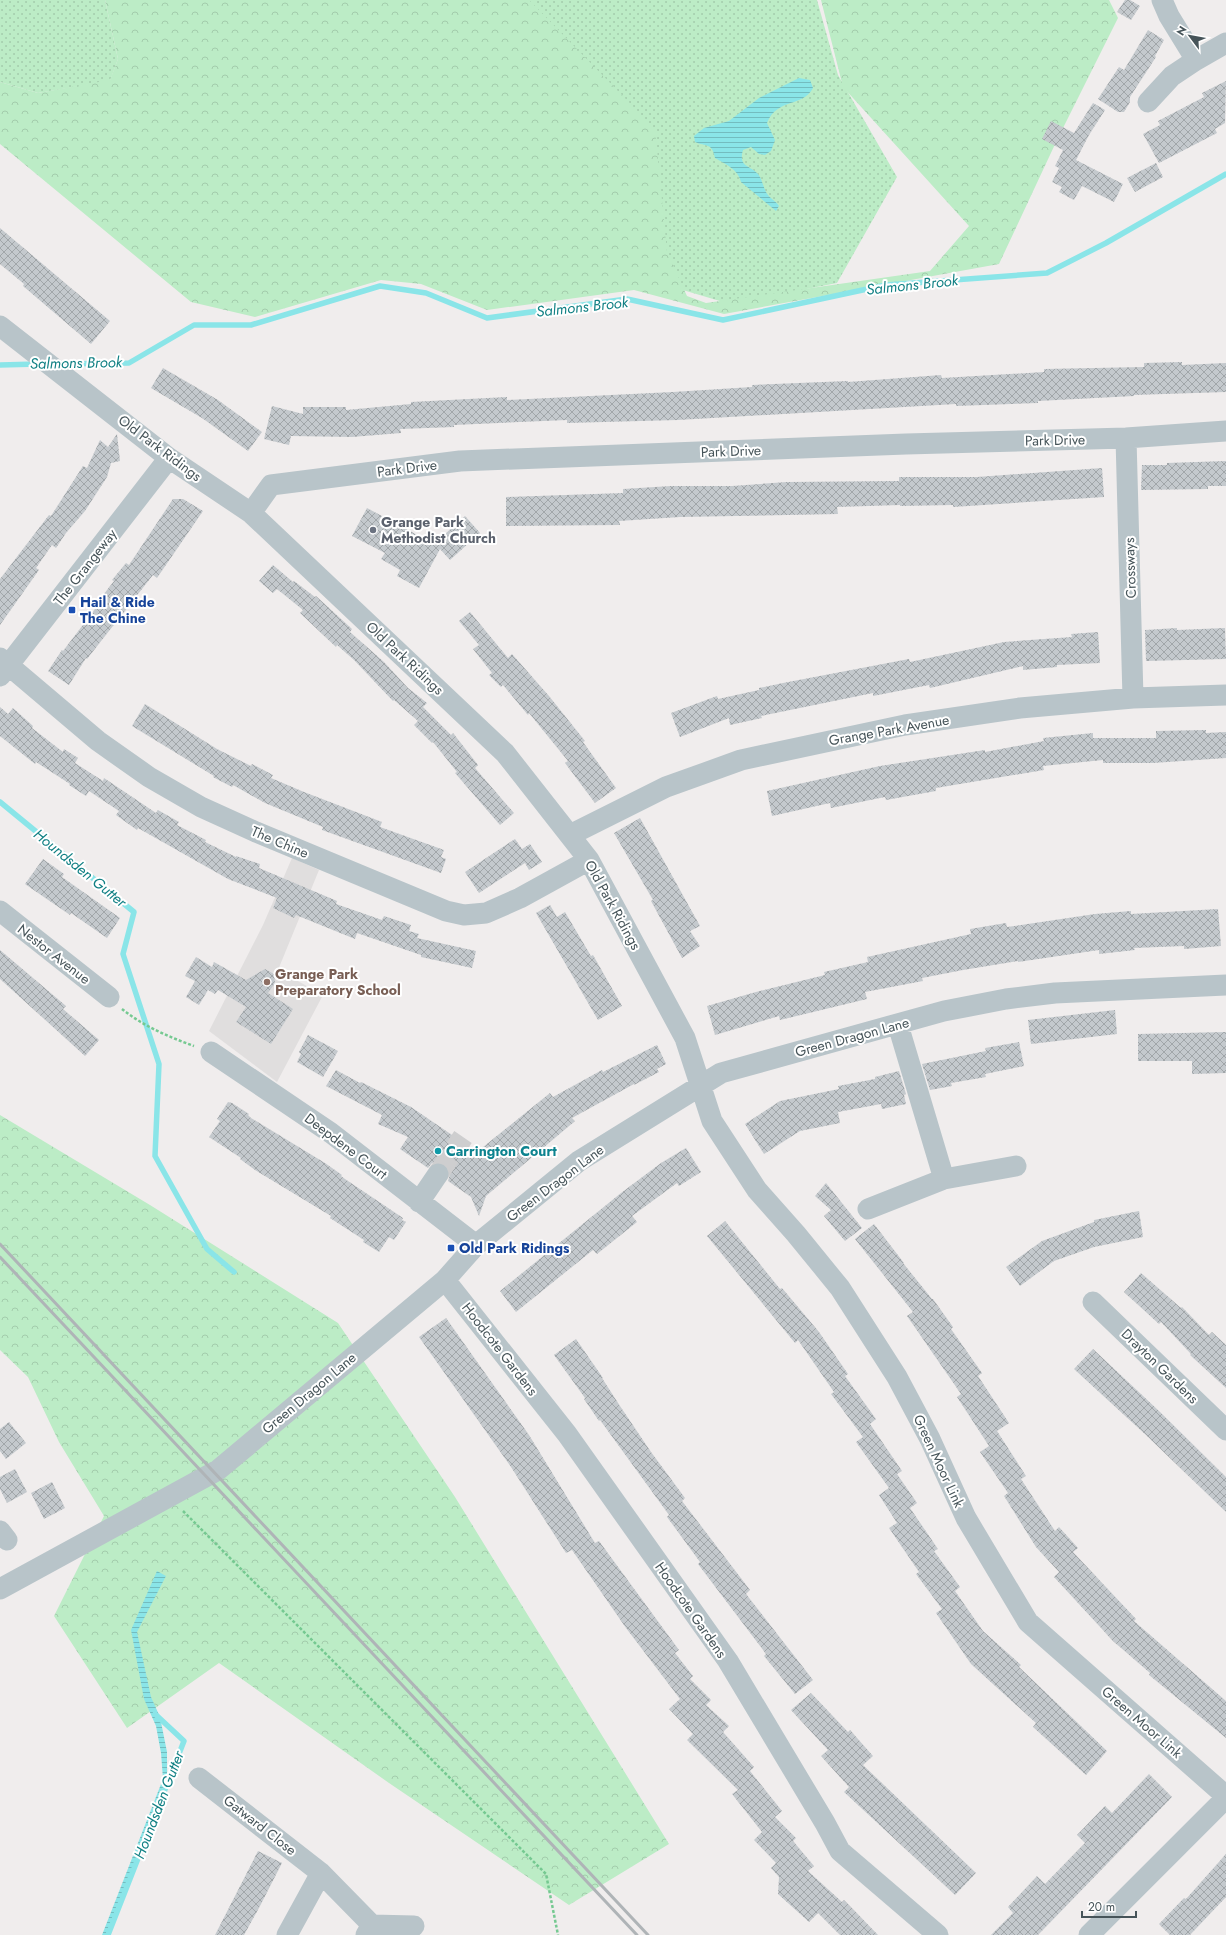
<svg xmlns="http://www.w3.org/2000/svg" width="1226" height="1935" viewBox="0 0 1226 1935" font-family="Jost,sans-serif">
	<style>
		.education { fill: #e0dede }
		.grass { fill: url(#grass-dots) }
		.forest { fill: url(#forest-crowns) }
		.water { fill: url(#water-rules) }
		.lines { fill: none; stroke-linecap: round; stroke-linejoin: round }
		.stream { stroke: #8ae5e8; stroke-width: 5.5 }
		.building { fill: url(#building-cross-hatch) }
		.minor-tunnel { stroke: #cececf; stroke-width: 21; stroke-dasharray: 21 10; stroke-linecap: butt }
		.path { stroke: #75c991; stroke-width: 2.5; stroke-dasharray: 3 2; stroke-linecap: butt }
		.minor { stroke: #b8c4c9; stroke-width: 21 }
		.rail { stroke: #afb4b7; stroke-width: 3 }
		.worship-dot { fill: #6b7280; stroke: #fff; stroke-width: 1.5 }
		.transit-dot { fill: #1a4fb4; stroke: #fff; stroke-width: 1.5 }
		.education-dot { fill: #8d6e63; stroke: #fff; stroke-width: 1.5 }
		.culture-dot { fill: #0f9aa8; stroke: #fff; stroke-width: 1.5 }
		.labels { text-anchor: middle; stroke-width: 4; stroke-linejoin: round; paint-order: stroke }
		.street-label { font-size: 14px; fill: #465459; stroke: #fff }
		.worship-label { font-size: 14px; font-weight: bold; fill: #5b616d; stroke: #fff; text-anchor: start }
		.transit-label { font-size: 14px; font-weight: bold; fill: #164399; stroke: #fff; text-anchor: start }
		.education-label { font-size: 14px; font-weight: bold; fill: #785e54; stroke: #fff; text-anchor: start }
		.culture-label { font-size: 14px; font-weight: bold; fill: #0d838f; stroke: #fff; text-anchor: start }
		.water-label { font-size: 15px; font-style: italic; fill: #118084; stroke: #fff }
	</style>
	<defs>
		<pattern id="grass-dots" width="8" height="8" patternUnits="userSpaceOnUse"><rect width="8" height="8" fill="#bcecc6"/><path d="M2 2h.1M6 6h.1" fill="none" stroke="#a3ccac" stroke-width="1.8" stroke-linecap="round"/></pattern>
		<pattern id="forest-crowns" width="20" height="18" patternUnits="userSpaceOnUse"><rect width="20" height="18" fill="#bcecc6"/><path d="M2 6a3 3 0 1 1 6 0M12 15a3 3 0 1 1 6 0" fill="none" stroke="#a3ccac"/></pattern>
		<pattern id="water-rules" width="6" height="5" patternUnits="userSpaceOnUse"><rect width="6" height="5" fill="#8ae5e8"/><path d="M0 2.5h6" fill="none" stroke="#73bcbf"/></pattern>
		<pattern id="building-cross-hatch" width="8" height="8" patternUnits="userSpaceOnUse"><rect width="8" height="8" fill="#c4c9cd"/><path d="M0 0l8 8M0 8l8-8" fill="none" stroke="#a1a6a9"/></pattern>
	</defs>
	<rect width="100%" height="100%" fill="#f0eded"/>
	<path class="education" d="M292,858L319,870L278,970L323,995L277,1082L209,1031L263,925Z"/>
	<path class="grass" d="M0,0H105L118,59L110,81L38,93L0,82Z
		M515,0H817L838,75L897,177L837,283L730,304L649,280Z"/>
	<path class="forest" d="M105,0H529L655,129L667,252L687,296L706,303L930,271L969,226L843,87L821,0H1109L1118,18L1057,140L999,264L724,314L634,290L487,310L421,284L381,280L255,317L191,302L0,144V82L38,93L110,80L118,59Z
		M0,1115L150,1205L338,1323L455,1497L669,1844L569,1905L389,1783L219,1663L127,1728L54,1616L104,1516L59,1442L28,1377L0,1350Z"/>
	<path class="water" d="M799,78L810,80L813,88C802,108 778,97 767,123L775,140L771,151L765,155L759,154L751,147L743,150C738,167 750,165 758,174C763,180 763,189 768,195C771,199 776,201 779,206L776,211L741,182C738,169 725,164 715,158C712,142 706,147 695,142L694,136L704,128L729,121L759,98Z
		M157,1571L166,1576L137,1632L151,1697L160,1717L167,1752V1777L107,1935H102L163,1779L161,1753L156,1726L144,1699L131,1630Z"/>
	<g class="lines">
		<path class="stream" d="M58,364L129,363L194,325H251L380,286L426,293L487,318L627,299L723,320L886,285L1047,273L1106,243L1226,174
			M0,365L38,364
			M0,802L134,912L123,954L159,1064L155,1156L207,1249L234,1272
			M108,1935L184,1741L155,1714"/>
	</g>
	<path class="building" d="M1125,0H1130L1140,6L1131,20L1117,12Z
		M1148,30L1164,40L1155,56L1156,57L1130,97V102L1124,112H1118L1098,99L1119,67L1124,70Z
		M1226,81L1225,123L1215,129L1217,133L1159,163L1143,134L1160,125L1158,121L1204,97L1202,93Z
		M1093,103L1105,110L1089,135L1076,160L1123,184L1114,202L1082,186L1074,200L1059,192L1062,187L1052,182L1059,168L1055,166L1063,150L1042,139L1051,121L1074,133Z
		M1156,163L1163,177L1135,192L1127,178Z
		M0,228L110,321L91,344L23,286L24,284L0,264Z
		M1182,362V365L1226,363V392L1134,395V396L1038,401V403L956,406V404L678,420L567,423V420L454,425V427L400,429L401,433L352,437L291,436L289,445L264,439L272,406L303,414V407H346V410L411,404V402L507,397V400L673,392L752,387V385L848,381V382L941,375L942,378L1044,372V369L1144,367V363Z
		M163,368L218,400L262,432L248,451L202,418L151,388Z
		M117,434L120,461L111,463L107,477L85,511L66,533L56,548L52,545L36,568L39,570L0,625V579L49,515L51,516L83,466L87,468L100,440L108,447Z
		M1226,461V486H1208V489L1141,490L1142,465H1167V463Z
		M1102,468L1104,497L953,507V505L900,506V505L837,507L838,514L680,517L619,521L620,525L506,526V497L623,493V489L671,486H732L787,482L899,481V477H977Z
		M173,499H183L203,511L157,578L153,575L87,659L86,658L69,685L48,671L62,650L63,651L102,600L100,599L114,581L112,580L126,563L129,565Z
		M367,508L436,545L435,543L465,516L480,533L450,560L440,549L419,588L397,576L400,570L381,559L385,553L352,536Z
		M273,565L293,582L294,581L315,597L316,596L352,629L350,632L384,662L408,688L427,703L423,707L451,735L453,733L478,765L475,768L514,813L500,825L455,773L457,772L433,742L432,743L414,725L418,721L394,700L393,701L354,660L337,645L336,647L300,613L303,610L277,589L273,593L259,581Z
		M470,612L508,658L512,654L549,696L585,741L583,742L616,788L595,803L565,763L568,761L529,713L528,715L503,685L501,687L489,675L492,673L473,649L479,645L459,621Z
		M1177,628V630L1225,628L1226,659L1146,661L1145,630Z
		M1098,632L1100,663L1057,665V667L1023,670V666L930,688L929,685L873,696V693L761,716L762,718L730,725L729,718L680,737L671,713L717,696L718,699L759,690V688L783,683L909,659L910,662L1004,642L1072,637L1071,634Z
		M145,704L217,749L251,766L252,764L273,775L271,778L304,792L382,822L380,827L444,850L441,857L446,859L441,873L322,830L323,827L265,803L233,785L232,787L213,777L214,776L132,726Z
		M0,707L8,714L13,708L33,726L32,728L63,752L64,749L78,758L75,763L103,781L104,778L156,813L158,810L179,822L177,825L206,840L205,842L236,857V856L260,864L259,868L337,901L336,904L382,920L384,916L411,925L409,931L419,934L417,938L476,951L472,968L421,957V955L357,933L355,939L296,915L294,918L273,908L277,898L228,879L138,828L137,830L116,815L119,811L89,791L86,796L69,785L70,784L36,762L35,764L0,736Z
		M1206,730V733L1226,732V758L1153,763H1103V760L1043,766L1044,770L936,788V791L886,800L885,797L831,808L830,803L772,816L767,791L880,766L985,750V752L1044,741L1043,738L1093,733V738H1156V731Z
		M640,818L700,926L690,931L700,946L682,958L651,901L653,900L614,833Z
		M515,839L522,849L530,844L542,862L529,870L525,863L479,893L465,872Z
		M43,859L64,874L62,877L120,918L107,938L71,913L70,915L25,884Z
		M550,905L557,917L565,912L591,956L593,955L622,1006L598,1020L536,913Z
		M1218,909L1221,946L1184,949V946L1134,948L1135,950L1099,954V950L1018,962V961L963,970L922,978L923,981L865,992L867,999L780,1020L779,1016L715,1035L707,1006L756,992L825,975L824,972L868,962L867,957L971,934L970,929L1006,923L1007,927L1095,914L1131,911V914Z
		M0,950L66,1006L63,1009L99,1040L85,1056L0,979Z
		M196,957L212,967L214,962L246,980L265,969L274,974L275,983L268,993L293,1009L271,1044L236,1022L246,1007L218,990L215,994L208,990L199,1005L186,997L195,981L185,976Z
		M1115,1010L1117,1034L1031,1044L1028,1020Z
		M1226,1032V1073L1192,1074V1061H1138V1034Z
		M308,1035L338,1051L323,1077L297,1062L301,1054L299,1052Z
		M1019,1042L1024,1066L985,1074L986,1077L951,1083L952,1086L930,1090L922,1064L986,1051L985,1048Z
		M657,1045L666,1064L657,1069L659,1072L634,1085V1084L572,1118L575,1121L486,1196L479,1216L471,1197L448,1181L450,1174L449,1169L445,1164L438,1162L432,1163L428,1168L400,1149L408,1137L378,1124L382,1115L326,1086L336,1070L360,1083L361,1082L411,1107L477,1152L550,1093L553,1097L602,1070L603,1072Z
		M899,1071L906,1094L904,1095L906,1104L882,1109L881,1104L838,1112L840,1123L800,1131L764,1154L745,1124L780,1101L839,1089L838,1086L875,1079V1077Z
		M228,1102L232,1103L249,1114L248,1115L251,1118L325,1163L342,1175L341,1176L345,1179L403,1218L402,1220L406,1222L394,1240L389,1237L379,1252L363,1242L364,1240L330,1218L331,1216L255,1170L240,1159L241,1158L209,1137L220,1121L217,1119Z
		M686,1148L701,1172L679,1186L677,1183L632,1216L637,1222L597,1254L593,1250L516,1312L500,1291L621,1193L661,1163Z
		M826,1183L862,1228L845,1241L824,1216L831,1210L815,1196Z
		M1139,1211L1143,1237L1094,1247L1054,1261L1020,1286L1006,1267L1042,1241L1094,1222V1220Z
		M725,1221L780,1289L782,1288L819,1332L848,1374L845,1376L876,1419L870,1424L902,1471L897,1474L917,1503L910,1508L938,1549L934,1551L960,1587L955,1591L983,1631L1021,1665L1019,1667L1107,1751L1086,1775L1033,1727L1036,1723L971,1664L936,1613L942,1609L916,1574L919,1572L889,1528L897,1523L879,1495L889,1488L856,1442L863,1437L831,1394L834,1392L798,1340L795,1343L707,1236Z
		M874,1224L904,1263H903L932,1299H933L953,1327L951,1329L982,1373L978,1376L1009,1423L997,1431L1026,1476L1021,1479L1055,1531L1059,1527L1078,1548L1073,1552L1136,1619L1134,1621L1226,1701V1738L1149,1675L1150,1673L1113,1641L1054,1577L1059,1572L1036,1547L1004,1496L1008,1493L980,1452L989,1446L957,1397L961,1394L907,1316L913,1312L855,1239Z
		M1141,1273L1181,1308L1182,1307L1209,1335L1212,1332L1226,1345V1388L1190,1355L1191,1354L1161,1322L1159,1324L1124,1292Z
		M446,1318L529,1435L595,1543L599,1541L679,1650L675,1653L693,1676L690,1679L711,1700L706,1705L729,1726L723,1732L754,1767L750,1771L782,1811L775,1817L796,1838L793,1841L814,1866L808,1871L842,1902L844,1900L878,1935H840L818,1913L809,1922L778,1894L779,1877L771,1868L776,1863L754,1840L762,1832L732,1794L738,1790L687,1740L693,1734L669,1709L680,1699L626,1628L572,1550L566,1553L511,1467L419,1337Z
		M576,1339L603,1378H602L620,1406L651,1452L685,1498L682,1501L750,1590L746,1594L813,1680L795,1694L764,1656L766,1654L698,1564L700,1562L667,1517L669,1515L600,1420L599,1421L584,1399L585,1398L554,1355Z
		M1093,1349L1159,1411L1226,1477V1512L1147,1436L1074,1369Z
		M9,1422L26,1443L6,1459L0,1451V1429Z
		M15,1469L27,1492L7,1503L0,1489V1477Z
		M52,1482L65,1508L44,1519L31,1493Z
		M811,1693L848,1732L850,1730L873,1756L863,1765L976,1873L955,1895L844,1792L849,1787L821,1756L828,1750L791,1710Z
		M1149,1774L1172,1797L1038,1935H991L1013,1913L1008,1907L1037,1876L1045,1884L1085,1843L1077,1835L1105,1806L1112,1813Z
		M258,1851L282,1863L260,1906L244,1935H215Z
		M1226,1854V1897L1190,1935H1170L1159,1924L1184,1898L1186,1899Z"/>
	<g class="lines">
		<path class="minor-tunnel" d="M438,1174L463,1137"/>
		<path class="path" d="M122,1009C143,1026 169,1037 194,1046
			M183,1511L546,1874L558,1935"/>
		<path class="minor" d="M1162,0L1169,16L1196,60
			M1148,102L1172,76L1196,60L1226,43
			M0,326L169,458L251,513L505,753L589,860L685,1038L712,1121L757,1190L796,1234L840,1288L897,1377L930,1439L966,1518L1028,1622L1226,1796
			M1126,438L1133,698
			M251,513L271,485L460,461L906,444L1126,438L1226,431
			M0,658L98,741L149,777L201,807L256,832L446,911L464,915L486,913L520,898L589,860
			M0,676L169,458
			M570,835L666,787L741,760L905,725L1020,708L1133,698L1226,695
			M0,911L109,997
			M898,1025L944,1179
			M211,1052L331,1133L476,1245
			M419,1202L438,1174
			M868,1209L944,1179L1016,1166
			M445,1280L567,1434L728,1661L825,1823L840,1851L938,1935
			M1093,1302L1226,1430
			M0,1531L7,1540
			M0,1589L218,1470L445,1280L476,1245L579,1161L721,1073L944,1011L1006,999L1055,993L1226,985
			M199,1778L321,1873
			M372,1925L414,1926
			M287,1935L321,1873L372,1925L366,1935
			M1089,1935L1226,1798"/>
		<path class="rail" d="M0,1244L648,1935
			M0,1257L637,1935"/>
	</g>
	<circle class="worship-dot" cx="373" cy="530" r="4"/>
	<g class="transit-dot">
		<rect x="68" y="606" width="8" height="8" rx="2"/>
		<rect x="447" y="1244" width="8" height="8" rx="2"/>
	</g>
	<circle class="education-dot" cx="267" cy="982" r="4"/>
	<circle class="culture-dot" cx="438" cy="1151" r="4"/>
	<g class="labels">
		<g class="street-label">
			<text transform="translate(1055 440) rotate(-1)" y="5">Park Drive</text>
			<text transform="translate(160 448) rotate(37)" y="5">Old Park Ridings</text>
			<text transform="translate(731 451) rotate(-2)" y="5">Park Drive</text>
			<text transform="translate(407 468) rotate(-7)" y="5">Park Drive</text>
			<text transform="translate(85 567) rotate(-52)" y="5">The Grangeway</text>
			<text transform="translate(1130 568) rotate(-92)" y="5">Crossways</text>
			<text transform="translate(405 658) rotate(43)" y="5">Old Park Ridings</text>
			<text transform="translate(889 730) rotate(-10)" y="5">Grange Park Avenue</text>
			<text transform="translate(280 842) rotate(23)" y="5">The Chine</text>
			<text transform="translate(613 905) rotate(61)" y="5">Old Park Ridings</text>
			<text transform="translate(54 954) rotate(38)" y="5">Nestor Avenue</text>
			<text transform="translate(852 1037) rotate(-15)" y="5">Green Dragon Lane</text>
			<text transform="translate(346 1146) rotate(37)" y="5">Deepdene Court</text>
			<text transform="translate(555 1183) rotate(-37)" y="5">Green Dragon Lane</text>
			<text transform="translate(500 1349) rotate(52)" y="5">Hoodcote Gardens</text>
			<text transform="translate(1160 1366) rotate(44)" y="5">Drayton Gardens</text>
			<text transform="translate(309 1393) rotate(-40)" y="5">Green Dragon Lane</text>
			<text transform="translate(939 1461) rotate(65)" y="5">Green Moor Link</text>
			<text transform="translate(691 1610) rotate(55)" y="5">Hoodcote Gardens</text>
			<text transform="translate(1142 1722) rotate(41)" y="5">Green Moor Link</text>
			<text transform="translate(260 1825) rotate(38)" y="5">Gatward Close</text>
		</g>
		<g class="worship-label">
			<text x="381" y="527">Grange Park<tspan x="381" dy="16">Methodist Church</tspan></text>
		</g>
		<g class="transit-label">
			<text x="80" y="607">Hail &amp; Ride<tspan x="80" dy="16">The Chine</tspan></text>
			<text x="459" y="1253">Old Park Ridings</text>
		</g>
		<g class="education-label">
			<text x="275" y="979">Grange Park<tspan x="275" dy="16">Preparatory School</tspan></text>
		</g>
		<g class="culture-label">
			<text x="446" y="1156">Carrington Court</text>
		</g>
		<g class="water-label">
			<text transform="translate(912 285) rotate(-6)" y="5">Salmons Brook</text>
			<text transform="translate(582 307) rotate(-6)" y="5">Salmons Brook</text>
			<text transform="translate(76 363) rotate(-1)" y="5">Salmons Brook</text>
			<text transform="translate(80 868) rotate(39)" y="5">Houndsden Gutter</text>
			<text transform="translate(159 1805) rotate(-69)" y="5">Houndsden Gutter</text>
		</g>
	</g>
	<g transform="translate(1190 36) rotate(302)" stroke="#ffffff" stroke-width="3" paint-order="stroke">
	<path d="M0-3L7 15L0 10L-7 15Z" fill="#465459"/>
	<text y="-6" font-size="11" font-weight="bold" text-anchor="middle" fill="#465459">N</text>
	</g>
	<path d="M1082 1911v6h54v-6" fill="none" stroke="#465459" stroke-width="2"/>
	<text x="1088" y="1911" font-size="12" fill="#465459" stroke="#ffffff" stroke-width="3" paint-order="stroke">20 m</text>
</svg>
